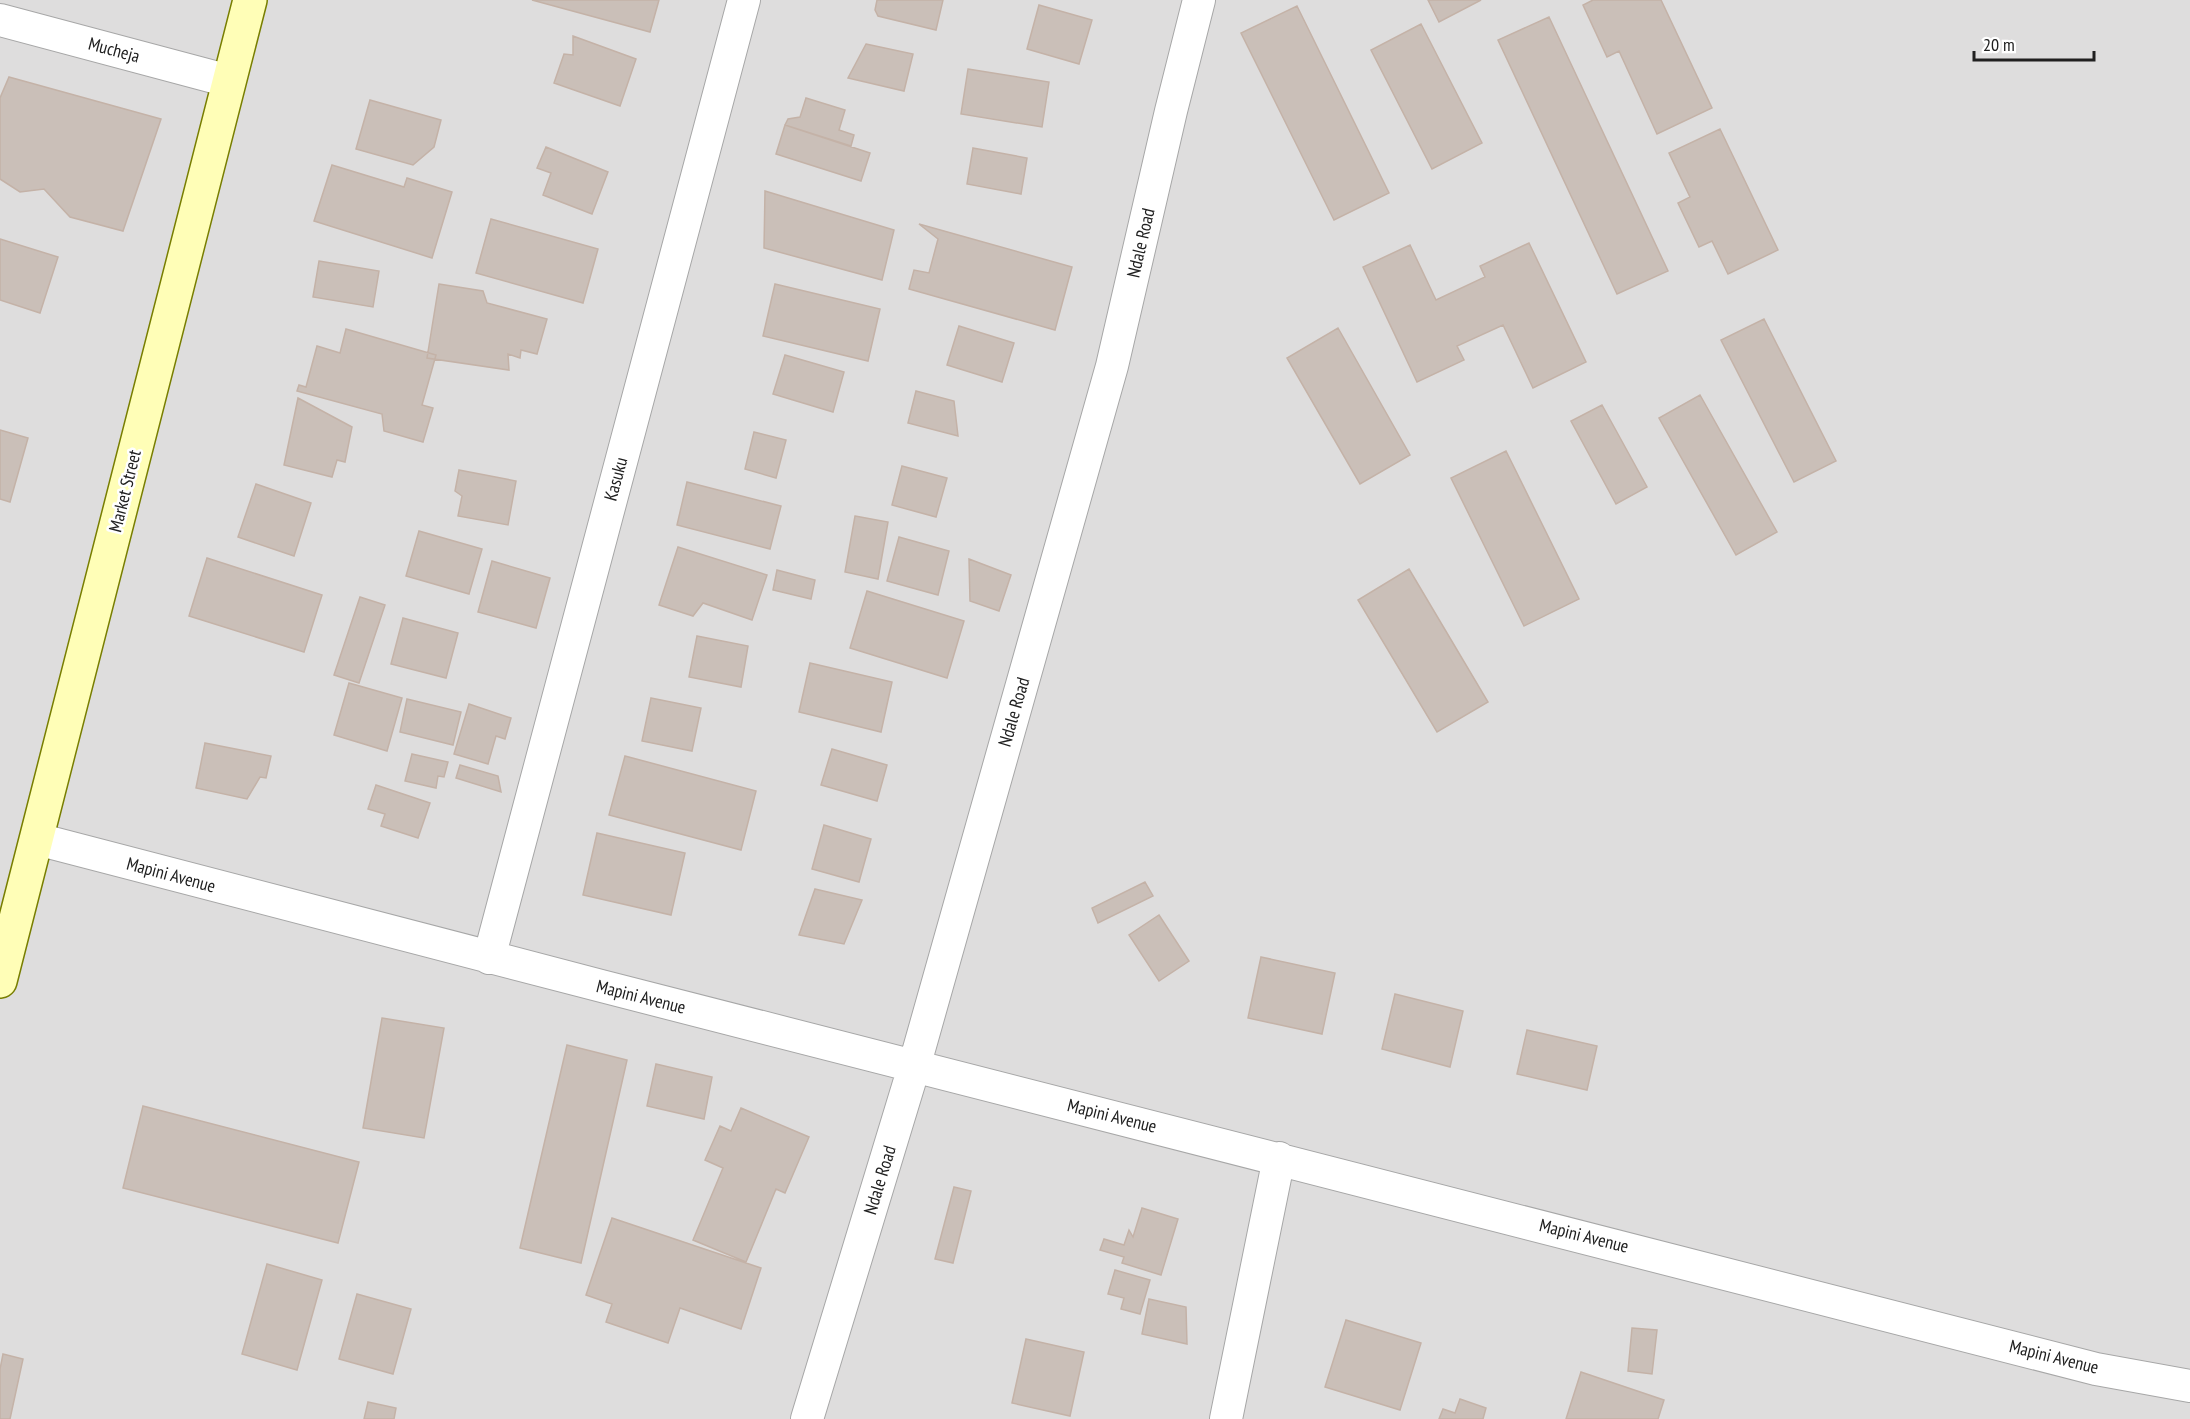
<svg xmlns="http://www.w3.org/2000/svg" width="2190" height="1419" viewBox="0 0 2190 1419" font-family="'PT Sans Narrow',sans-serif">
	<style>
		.residential { fill: #dedddd }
		.building { fill: #cabfb8; stroke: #c4b2a7; stroke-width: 1.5 }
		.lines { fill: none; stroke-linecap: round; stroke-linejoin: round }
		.street-casing { stroke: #a7a7a7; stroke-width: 34 }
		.secondary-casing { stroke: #787e00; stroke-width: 36 }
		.street { stroke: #fff; stroke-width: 32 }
		.secondary { stroke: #fffeb7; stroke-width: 33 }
		.labels { text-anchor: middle; stroke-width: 5; stroke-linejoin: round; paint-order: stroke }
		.street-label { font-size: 18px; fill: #202020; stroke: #fff }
	</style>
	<rect width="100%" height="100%" fill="#f1ede6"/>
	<path class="residential" d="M0,0H2190V1419H0Z"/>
	<path class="building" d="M532,0H659L650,32Z
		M877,0H943L936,30L878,16L875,10Z
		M1428,0H1481L1439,22Z
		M1593,0H1661L1712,108L1657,134L1619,51L1607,57L1583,5Z
		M1039,5L1092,20L1079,64L1027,49Z
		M1297,6L1389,193L1334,220L1241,33Z
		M1549,17L1668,271L1617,294L1498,40Z
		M1421,24L1482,143L1432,169L1371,50Z
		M573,36L636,59L620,106L554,83L564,54L573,55Z
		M866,44L913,54L904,91L848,78Z
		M968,69L1049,82L1042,127L961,114Z
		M9,77L161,119L123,231L70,217L44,189L20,192L0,179V98Z
		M806,98L845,110L839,130L854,135L851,146L785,125L788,119L800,117Z
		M370,100L441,120L434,147L413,165L356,149Z
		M785,125L870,153L861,181L776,154Z
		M1720,129L1778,250L1728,274L1712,241L1699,247L1678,203L1690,197L1669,153Z
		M546,147L608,172L592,214L543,195L551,173L537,168Z
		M973,148L1027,158L1021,194L967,184Z
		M332,165L404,187L407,178L452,192L432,258L314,221Z
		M765,191L894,230L882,280L764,248Z
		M491,219L598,249L583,303L476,273Z
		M919,224L1072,267L1055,330L909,289L914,270L929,273L938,239Z
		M0,239L58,257L40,313L0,300Z
		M1529,243L1586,362L1533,388L1503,325L1457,346L1464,360L1417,382L1363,267L1410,245L1436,300L1485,277L1480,266Z
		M319,261L379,271L373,307L313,297Z
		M439,284L483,291L487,303L547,319L537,354L521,350L520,358L508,354L509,370L427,358Z
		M775,284L880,309L868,361L763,336Z
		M1764,319L1836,461L1794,482L1721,340Z
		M959,326L1014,343L1002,382L947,365Z
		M1338,328L1410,455L1360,484L1287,358Z
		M346,329L436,355L422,405L433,408L423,442L384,431L382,414L297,391L299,385L306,387L317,346L340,353Z
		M785,355L844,372L833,412L773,394Z
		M916,391L954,401L958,436L908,423Z
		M1700,395L1777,532L1736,555L1659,418Z
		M298,398L352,427L345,462L337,460L332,477L284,465Z
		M1602,405L1647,487L1616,504L1571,421Z
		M0,430L28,438L10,502L0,499Z
		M754,432L786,440L776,478L745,469Z
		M1506,451L1579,599L1524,626L1451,478Z
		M902,466L947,478L936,517L892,505Z
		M459,470L516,481L508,525L458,516L462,496L455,491Z
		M687,482L781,506L770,549L677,525Z
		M256,484L311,503L294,556L238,537Z
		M855,516L888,522L878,579L845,572Z
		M419,531L482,549L469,594L406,576Z
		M899,537L949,551L938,595L887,581Z
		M678,547L767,575L752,620L703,603L693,616L659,605Z
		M207,558L322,595L304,652L189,616Z
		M969,559L1011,575L999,611L970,601Z
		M492,561L550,578L536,628L478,612Z
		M1409,569L1488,702L1437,732L1358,600Z
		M777,570L815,580L811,599L773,590Z
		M867,591L964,621L947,678L850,648Z
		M360,597L385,605L359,683L334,675Z
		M403,618L458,633L446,678L391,664Z
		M697,636L748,646L741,687L689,677Z
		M810,663L892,682L881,732L799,712Z
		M349,683L402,698L387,751L334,735Z
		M651,698L701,708L692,751L642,741Z
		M407,699L461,712L453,745L400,732Z
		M469,704L511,718L505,739L496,736L488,764L454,754Z
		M205,743L271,756L266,778L260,777L247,799L196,788Z
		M832,749L887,765L877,801L821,785Z
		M412,754L448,762L444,777L438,776L436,788L405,781Z
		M625,756L756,791L741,850L609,815Z
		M460,765L498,776L501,792L456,778Z
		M376,785L430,803L418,838L381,826L385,814L368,809Z
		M824,825L871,839L859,882L812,869Z
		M597,833L685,853L671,915L583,895Z
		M1145,882L1153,896L1098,923L1092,908Z
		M815,889L862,900L844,944L799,935Z
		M1159,915L1189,961L1159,981L1129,935Z
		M1261,957L1335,973L1322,1034L1248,1018Z
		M1395,994L1463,1011L1450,1067L1382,1049Z
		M382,1018L444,1028L424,1138L363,1128Z
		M1527,1030L1597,1046L1587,1090L1517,1074Z
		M567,1045L627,1060L581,1263L520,1248Z
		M656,1064L712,1077L704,1119L647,1106Z
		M143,1106L359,1162L338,1243L123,1188Z
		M741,1108L809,1137L785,1193L776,1189L746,1262L693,1240L723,1168L705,1160L720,1126L731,1131Z
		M954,1187L971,1191L953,1263L935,1259Z
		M1142,1208L1178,1219L1161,1275L1122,1263L1124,1257L1100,1250L1104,1239L1124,1245L1129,1230L1133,1237Z
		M612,1218L761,1268L741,1329L680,1308L668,1343L606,1322L612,1304L586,1295Z
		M267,1264L322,1280L297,1370L242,1354Z
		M1115,1270L1150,1280L1140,1314L1121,1309L1124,1298L1108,1294Z
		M357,1294L411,1309L393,1374L339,1359Z
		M1149,1299L1186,1307L1187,1344L1142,1334Z
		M1346,1320L1421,1343L1400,1410L1325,1387Z
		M1632,1328L1657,1330L1652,1374L1628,1371Z
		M1026,1339L1084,1352L1070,1416L1012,1403Z
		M3,1354L23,1359L10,1419H0V1369Z
		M1581,1372L1664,1400L1658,1419H1566Z
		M1460,1399L1486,1408L1483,1419H1439L1443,1409L1455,1413Z
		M368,1402L396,1408L394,1419H364Z"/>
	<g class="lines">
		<defs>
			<path id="street" d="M0,20L229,81
				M37,839C722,1021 1411,1188 2096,1369L2190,1386
				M489,958L744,0
				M807,1419L914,1067L1112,366L1171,111L1199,0
				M1226,1419L1279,1158"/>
			<path id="secondary" d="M0,981L250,0"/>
		</defs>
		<use href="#street" class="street-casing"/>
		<use href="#secondary" class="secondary-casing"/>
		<use href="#street" class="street"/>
		<use href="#secondary" class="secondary"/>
	</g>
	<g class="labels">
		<g class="street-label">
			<text transform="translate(114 50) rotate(15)" y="6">Mucheja</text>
			<text transform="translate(1141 243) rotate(-77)" y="6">Ndale Road</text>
			<text transform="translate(616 479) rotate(-75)" y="6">Kasuku</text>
			<text transform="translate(125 491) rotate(-76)" y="6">Market Street</text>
			<text transform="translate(1014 712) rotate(-74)" y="6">Ndale Road</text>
			<text transform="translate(171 875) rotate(15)" y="6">Mapini Avenue</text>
			<text transform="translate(641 997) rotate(14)" y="6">Mapini Avenue</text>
			<text transform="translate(1112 1116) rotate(14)" y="6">Mapini Avenue</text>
			<text transform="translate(880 1180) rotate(-73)" y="6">Ndale Road</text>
			<text transform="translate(1584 1236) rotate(14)" y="6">Mapini Avenue</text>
			<text transform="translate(2054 1357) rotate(14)" y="6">Mapini Avenue</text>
		</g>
	</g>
	<path d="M1974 51v9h120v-9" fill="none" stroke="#202020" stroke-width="3"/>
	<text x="1983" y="51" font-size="18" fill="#202020" stroke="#ffffff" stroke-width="4.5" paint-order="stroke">20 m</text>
</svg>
